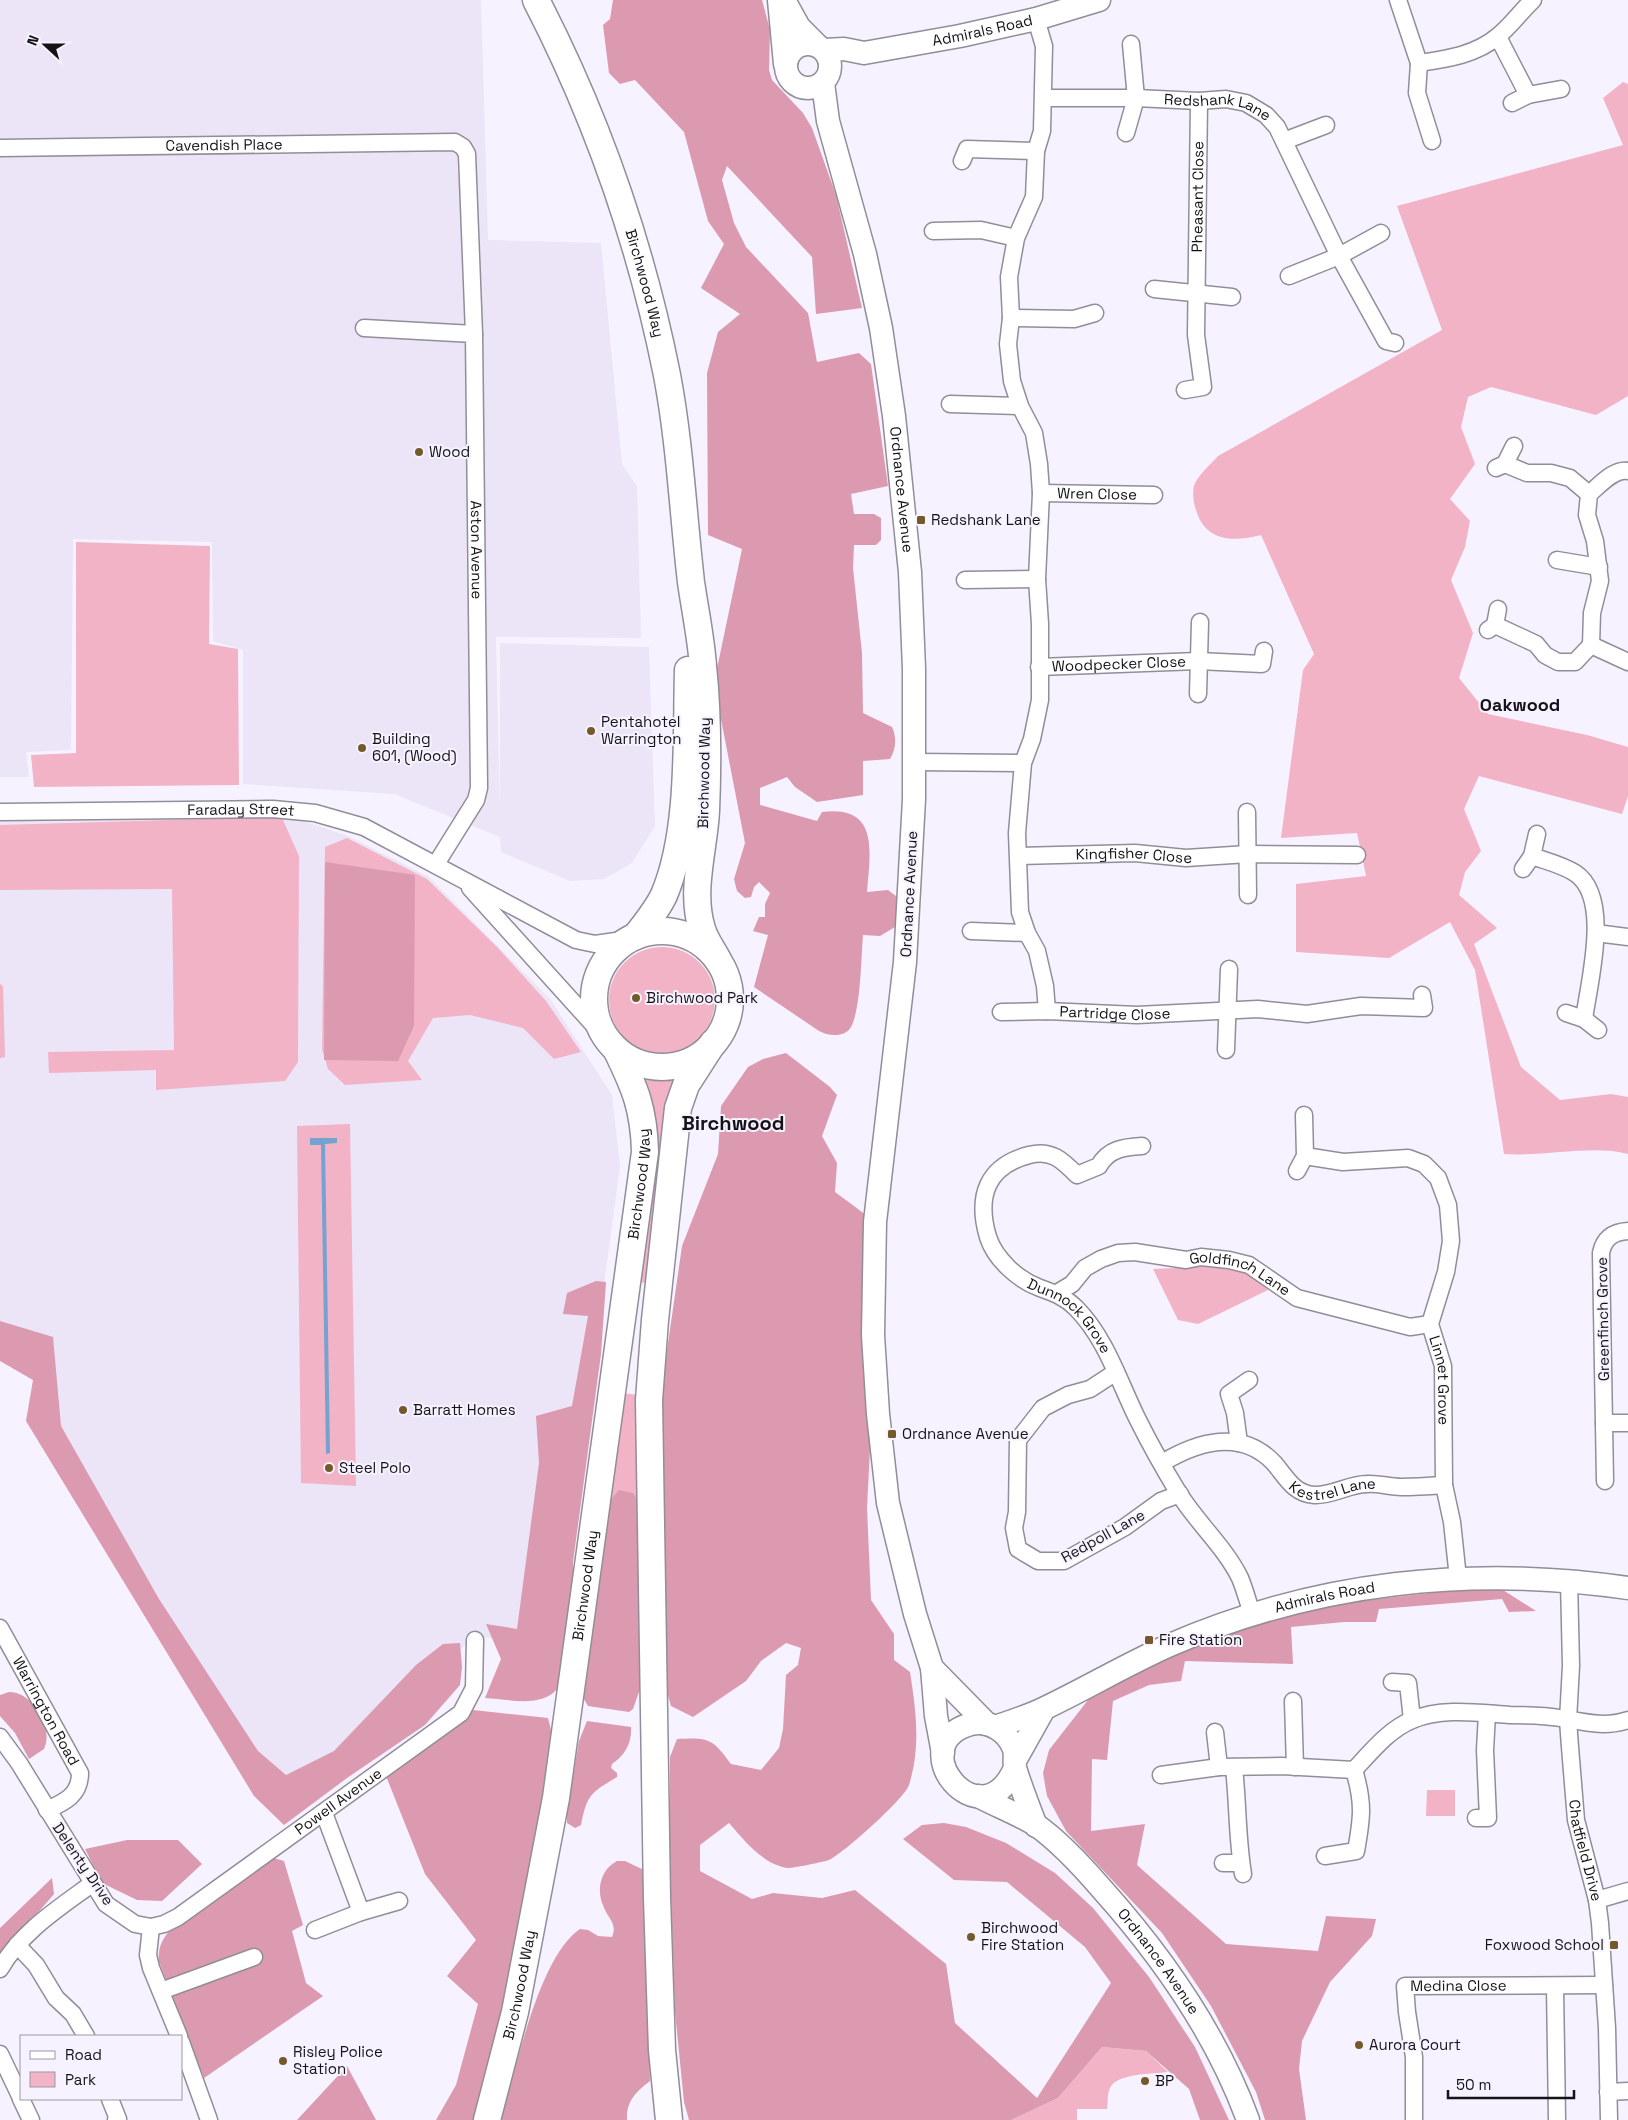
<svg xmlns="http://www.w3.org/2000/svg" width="1628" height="2120" viewBox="0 0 1628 2120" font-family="'Space Grotesk',sans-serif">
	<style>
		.built { fill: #ece4f7 }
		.green { fill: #f2b3c7 }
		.forest { fill: #db9aaf }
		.water { fill: #76a2cf }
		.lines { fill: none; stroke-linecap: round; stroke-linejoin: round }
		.street-casing { stroke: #928d98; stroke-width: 19 }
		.secondary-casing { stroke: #928d98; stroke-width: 25 }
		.primary-casing { stroke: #928d98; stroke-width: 29 }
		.street { stroke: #fff; stroke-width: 16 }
		.secondary { stroke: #fff; stroke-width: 22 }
		.primary { stroke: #fff; stroke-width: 26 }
		.poi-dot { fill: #74592b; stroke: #f7f2ff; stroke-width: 2 }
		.labels { text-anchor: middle; stroke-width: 4; stroke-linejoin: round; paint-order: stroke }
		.street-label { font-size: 15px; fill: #151317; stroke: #f7f2ff }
		.poi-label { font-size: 15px; fill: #151317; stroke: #f7f2ff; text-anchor: start }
		.quarter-label { font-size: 18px; font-weight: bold; fill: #151317; stroke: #f7f2ff }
		.district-label { font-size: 20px; font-weight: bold; fill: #151317; stroke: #f7f2ff }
	</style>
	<rect width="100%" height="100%" fill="#f7f2ff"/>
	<path class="built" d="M0,0H481L488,240L601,243L622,464L637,486L641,638L496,637L500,812V643L649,647L655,826L632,863L604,879L570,881L501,852L500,837L394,794L243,784V650L213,641L212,542L73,539L71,750L26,752L29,777H0Z
		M282,814L348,836L429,877L550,999L612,1095L620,1166L598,1329L519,1641L473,1636L430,1685L280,1813L46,1451L41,1349L0,1333V820Z"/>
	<path class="green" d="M1623,82L1628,84V396L1596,415L1491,387L1468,397L1461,427L1475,464L1450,499L1470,521L1465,547L1451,580L1473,633L1459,678L1488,714L1587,735L1628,747V796L1622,814L1479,776L1464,809L1481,851L1465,872L1459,895L1497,928L1474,944L1521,1067L1560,1100L1611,1094L1628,1097V1154C1593,1144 1543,1157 1504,1154L1475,970L1450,922L1389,958L1296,952V884L1366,876L1357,833L1281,838L1303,670L1314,654L1261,535C1235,542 1207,542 1197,513C1194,504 1192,496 1194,486C1197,476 1211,464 1218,456L1442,330L1397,206L1623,145L1603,98Z
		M76,542L210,546L209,644L238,649L239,785L34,787L31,755L76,753Z
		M240,818H282L299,856L298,1062L285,1081L156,1090V1070L49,1073L48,1052L174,1050L172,889L0,890V825Z
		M347,838L427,879L498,948L546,1001L581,1052L554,1059L523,1028L470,1015L433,1018L408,1061L422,1080L345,1085L328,1069L322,1049L325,847Z
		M609 1000a53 53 0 1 1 106 0a53 53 0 1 1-106 0Z
		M0,984L3,986L5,1057L0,1058Z
		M644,1080L675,1081L648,1283L636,1282Z
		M350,1124L356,1486L301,1483L297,1126Z
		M1203,1263L1249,1274L1268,1290L1198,1324L1178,1320L1153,1269L1175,1268Z
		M621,1393L639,1395L640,1504H607Z
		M1427,1790H1455V1816H1426Z
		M1102,2047L1146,2051L1168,2072C1152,2074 1121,2073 1111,2086C1107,2092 1108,2102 1107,2109H1077V2120H1011L1058,2098Z"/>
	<path class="forest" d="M613,0H762L770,30L769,70L772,80L803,113L812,128L836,195L862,308L816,314L812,257L727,166L722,180L734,223L746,247L808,313L817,362L859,353L871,364L888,486L851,494L854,514H874L881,518V540L876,545H854L853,568L862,653L863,713L892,727C897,738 896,749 890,759L863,761V795L817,802L795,787L787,777L760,788V805L817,821L822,812C880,805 870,852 867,892L888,890L900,899L895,927L880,936L863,935C861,958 861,1008 851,1027C845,1038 828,1036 819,1031L754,987L768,935L753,931L759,917H765V904L770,893L759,882L754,887L751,897L745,898L737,891L734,879L745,843L714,683L742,549L708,535L707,373L718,332L740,314L701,288L724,244L708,221L684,132L635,80L620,84L609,73L603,25L610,19Z
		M325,862L415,875L414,1026L398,1061L324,1060Z
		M786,1053L830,1087L837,1095L822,1136L837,1163L835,1192L866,1215L864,1374L870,1448L867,1508L871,1600L894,1634V1660L910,1672C916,1711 921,1746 909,1785C905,1798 844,1853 829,1860C823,1862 794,1868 788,1868C762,1864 745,1841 729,1823L700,1845V1871L752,1899L773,1893L822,1898L855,1890L946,1964L955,2023L1037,2098L1111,1983L1085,1947L1007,1882L954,1880L903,1839L922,1825L944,1823L966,1827L1006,1843L1055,1873L1093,1908L1149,1977L1195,2047L1229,2120H1200L1189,2089L1146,2051L1102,2047L1058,2098L1011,2120H689L684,2102L675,2012L670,1871V1757L677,1739C709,1737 713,1739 731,1764L761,1770L779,1748L783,1729L786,1675L798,1665L801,1648L786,1643L761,1661L746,1681L693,1717L671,1706L665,1685L661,1392L682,1246L718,1154L721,1106L748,1067L763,1059Z
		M596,1281L606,1282L601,1354L573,1562V1603L559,1687C542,1709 510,1699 485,1698L501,1659L486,1624L517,1629L539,1463L536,1416L572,1406L588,1316L563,1314L567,1293Z
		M0,1321L53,1337L61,1426L159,1599L258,1751L286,1775L334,1751L416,1665L443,1644L460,1643L462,1667L460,1685L425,1725L347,1778L284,1825L254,1796L26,1421L33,1380L0,1361Z
		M619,1490L633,1493L640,1504L641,1686L633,1709L629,1712L588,1706L582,1696L607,1504Z
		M1466,1589L1503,1590L1536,1611L1509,1612L1502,1599L1379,1609L1376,1622H1344L1291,1627L1293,1664L1185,1661L1181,1681L1149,1685L1113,1701L1107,1760L1092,1759L1091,1831L1145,1824L1137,1865L1226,1944L1318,1951L1326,1916L1376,1919L1372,1936L1330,1982L1302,2041L1299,2069L1306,2120H1265L1256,2092L1211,2006L1162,1933L1066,1831L1047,1796L1043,1773L1049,1750L1088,1700L1121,1679L1186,1650L1282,1616L1351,1602Z
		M9,1692C33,1692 54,1727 44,1749L29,1759L15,1733L0,1716V1695Z
		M473,1710L548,1718L552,1734L520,1941L477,2120H436L456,2085L478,2004L447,1976L476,1940L425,1874L386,1776Z
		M587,1721L631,1727C632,1743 625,1755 612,1764L611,1768L617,1773V1777C590,1793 587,1795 581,1825L575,1828L567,1823V1811L579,1741Z
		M127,1840H178L202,1864L162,1901L137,1900L102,1883L85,1849Z
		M270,1857L284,1861L303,1925L292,1931L306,1983L323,1996L204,2078L159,1962C158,1955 159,1947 163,1940C177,1915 245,1875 270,1857Z
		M617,1861H625L646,1871L650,2081C636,2092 626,2101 627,2120H501C515,2072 539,1956 580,1929L588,1930L598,1936L612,1937C618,1923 607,1918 603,1905C596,1889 601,1869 617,1861Z
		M52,1878L54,1894L0,1957V1928Z
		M347,2066L376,2120H297Z"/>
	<path class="water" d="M310,1138H337V1143L325,1144L330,1453L326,1454L321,1145H310Z"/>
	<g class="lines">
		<defs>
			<g id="street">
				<path d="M1398,0L1419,63L1417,93L1432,141"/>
				<path d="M1036,19L1044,46L1042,131L1036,151L1034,197L1016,238L1009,277L1011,318L1008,344L1012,381L1020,406L1034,433L1039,464L1041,493L1037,579L1040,624V700L1032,739L1023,763L1017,833L1020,912L1027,933L1037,951L1045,986L1047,1011"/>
				<path d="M1498,37L1528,95"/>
				<path d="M1419,63C1446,59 1476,55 1498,36C1511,26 1521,11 1533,0"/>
				<path id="s1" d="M1044,98H1136L1199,101L1226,99L1246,103L1266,115L1277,127L1339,256L1386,341L1395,343"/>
				<path d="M1512,103L1528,95L1561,89"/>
				<path d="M1126,133L1136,98L1131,44"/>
				<path d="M1284,141L1326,125"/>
				<path id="s2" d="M0,148L455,142L463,147L467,154L474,334"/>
				<path d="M962,161L967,149L1036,151"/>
				<path d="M933,231L981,230L1016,238"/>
				<path d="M1289,276L1339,256L1381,233"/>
				<path d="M1154,289L1232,297"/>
				<path d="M1011,318L1074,319L1095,313"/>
				<path id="s3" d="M364,328L474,334L479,788L476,800L436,864"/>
				<path id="s4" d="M1185,390L1203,387L1196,335L1199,101"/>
				<path d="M950,404L1020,406"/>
				<path d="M1505,464L1527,473H1551L1570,478L1589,494"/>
				<path d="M1496,468L1505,464L1514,446"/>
				<path id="s5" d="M1041,493L1154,495"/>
				<path d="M1557,560L1599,567"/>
				<path d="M965,580L1037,579"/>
				<path d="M1495,625L1536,644L1545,655L1558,662H1575L1591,645L1628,662"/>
				<path d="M1488,630L1495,625L1498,609"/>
				<path d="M1591,645L1592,613L1600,581L1595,541L1587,515L1589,494C1599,486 1614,468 1628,471"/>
				<path id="s6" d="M1039,667L1198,661L1262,664L1264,651"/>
				<path d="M1198,694L1200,622"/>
				<path d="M915,762L1023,763"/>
				<path id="s7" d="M0,812L273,809L315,813L364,827L576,940L595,944L630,939"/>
				<path d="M1247,812L1248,895"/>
				<path id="s8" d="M1019,856L1135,853L1186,858L1248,854L1357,855"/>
				<path d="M1532,856C1546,861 1563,865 1575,873C1612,897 1589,982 1584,1019"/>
				<path d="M1523,869L1532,856L1537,834"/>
				<path d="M470,888L609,1042"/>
				<path d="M971,931L1027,933"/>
				<path d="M1596,933L1628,937"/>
				<path id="s9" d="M1001,1012L1047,1011L1137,1015L1258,1009L1307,1014L1361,1006L1424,1008L1422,995"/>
				<path d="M1566,1013L1584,1019L1598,1030"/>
				<path d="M1226,1050L1229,969"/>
				<path id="s10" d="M1142,1146C1124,1147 1108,1149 1099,1166L1077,1175C1062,1160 1051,1149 1029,1155C987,1166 976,1196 988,1237C995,1259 1018,1280 1040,1288C1054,1293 1065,1297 1076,1308C1106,1338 1119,1382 1138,1420C1150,1444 1164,1469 1178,1492C1196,1522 1225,1547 1240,1578C1245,1590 1248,1602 1252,1614"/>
				<path id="s11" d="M1305,1156L1343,1162L1408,1158L1424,1164L1438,1178L1448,1205L1451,1241L1446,1272L1430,1324L1443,1366L1444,1485L1452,1522L1458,1578"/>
				<path d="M1297,1171L1305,1156L1304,1115"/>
				<path id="s12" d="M1057,1293L1072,1284L1085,1268L1101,1259L1118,1253L1135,1252L1186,1260L1201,1257L1229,1260L1249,1265L1297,1298L1410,1327L1430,1324"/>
				<path d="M1116,1372L1090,1389L1068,1395L1043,1408L1018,1440L1017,1512L1014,1528L1018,1549L1038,1561H1064L1125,1527L1161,1501L1180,1494"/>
				<path d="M1604,1423H1628"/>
				<path d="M1239,1443L1235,1413L1229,1394L1249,1380"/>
				<path id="s13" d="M1162,1463C1197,1442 1241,1428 1274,1463C1286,1477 1294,1494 1314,1495C1332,1496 1349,1484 1367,1484C1378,1483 1390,1487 1401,1487C1415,1487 1430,1486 1444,1485"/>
				<path d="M1605,1481L1601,1253C1604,1238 1613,1232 1628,1231"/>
				<path id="s14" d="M1569,1581L1571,1666L1568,1720L1570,1747L1576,1820L1597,1900L1600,1923L1607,2028L1609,2120"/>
				<path id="s15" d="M0,1628L80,1773C80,1795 65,1802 47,1810"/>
				<path d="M1392,1682L1408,1683L1412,1720"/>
				<path d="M1293,1701L1295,1767"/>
				<path d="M1215,1732L1219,1767"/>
				<path id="s16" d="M0,1737L19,1763L106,1904L135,1924L151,1927L164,1924L178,1917L461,1713L474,1688L475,1640"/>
				<path d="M1234,1768C1238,1804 1237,1838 1243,1874"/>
				<path d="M1161,1775L1219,1767L1282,1766L1354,1770C1371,1752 1388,1730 1412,1720C1442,1707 1479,1713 1510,1715C1527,1715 1544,1715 1560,1718C1584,1722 1604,1728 1628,1720"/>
				<path d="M324,1813L361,1912L399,1901"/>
				<path d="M1476,1818H1488L1485,1750L1487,1714"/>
				<path d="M1325,1856L1356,1851C1362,1818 1364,1803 1354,1770"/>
				<path d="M1223,1863H1241"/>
				<path d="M1597,1900L1628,1891"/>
				<path d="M151,1927L148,1955L151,1968L179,2036"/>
				<path d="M315,1930L361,1912"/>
				<path d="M17,1945L36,1965L56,1998L73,2014L86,2036"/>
				<path d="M0,1969C22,1931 59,1908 93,1883"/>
				<path d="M1555,1986L1557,2120"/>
				<path d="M161,1991L254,1957"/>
				<path d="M181,2042L209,2120"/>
				<path d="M0,2054L21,2098"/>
				<path d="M1608,2092L1628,2091"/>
				<path d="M21,2099L31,2120"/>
				<path d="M110,2099L118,2119L116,2120"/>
				<path id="s17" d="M1414,2120V2057L1407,2012L1405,1986L1604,1985"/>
			</g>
			<g id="secondary">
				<path d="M779,0L785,64"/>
				<path d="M784,0L799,27L818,46"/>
				<circle cx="808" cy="66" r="22"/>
				<path id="s18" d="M824,50L844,49L864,53L960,36L1036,19L1099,0"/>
				<path id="s19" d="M823,83L828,121L865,254L881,328L894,416L910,572L914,669V799L905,962L875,1222L873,1335L878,1414L888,1503L915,1614L932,1668L936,1716L943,1753"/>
				<path d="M932,1668L987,1724"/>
				<path id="s20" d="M995,1727C1012,1721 1029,1716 1045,1708C1087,1688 1127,1664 1170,1645C1315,1582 1472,1565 1628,1588"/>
				<path d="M1016,1759L1044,1709"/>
				<path d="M1015,1768C981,1845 899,1744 971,1724C989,1719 1008,1732 1014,1749C1016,1756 1013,1764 1016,1771C1022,1790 1029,1808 1036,1826"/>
				<path id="s21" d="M978,1796C997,1806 1018,1814 1036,1825C1060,1842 1082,1866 1101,1888C1161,1955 1217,2035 1248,2120"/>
			</g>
			<g id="primary">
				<path id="s22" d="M536,0C597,118 641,245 667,375C680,444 683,513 691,582C695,610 701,638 703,666C708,714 708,763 706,811C704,850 690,891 702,929C705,940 713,950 718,960"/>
				<circle cx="662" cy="999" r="68"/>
				<path d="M636,936C646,923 657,910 664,895C691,831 686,739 688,670"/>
				<path id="s23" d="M487,2120L515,2012L556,1798L645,1152C644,1109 635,1088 617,1051"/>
				<path d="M669,2120L662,2050L657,1898L649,1400L655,1320L678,1108L686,1085L713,1043"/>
			</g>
		</defs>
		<use href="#street" class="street-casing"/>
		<use href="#secondary" class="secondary-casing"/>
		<use href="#primary" class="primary-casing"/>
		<use href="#street" class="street"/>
		<use href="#secondary" class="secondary"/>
		<use href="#primary" class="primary"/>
	</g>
	<g class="poi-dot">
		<circle cx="419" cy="452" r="5"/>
		<rect x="916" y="515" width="10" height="10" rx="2.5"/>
		<circle cx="591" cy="731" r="5"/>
		<circle cx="362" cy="748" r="5"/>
		<circle cx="636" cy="998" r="5"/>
		<circle cx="403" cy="1410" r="5"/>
		<rect x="887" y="1429" width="10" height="10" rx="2.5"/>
		<circle cx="329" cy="1468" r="5"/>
		<rect x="1144" y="1635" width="10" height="10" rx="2.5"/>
		<circle cx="971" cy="1937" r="5"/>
		<rect x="1609" y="1940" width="10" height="10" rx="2.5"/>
		<circle cx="1359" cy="2045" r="5"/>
		<circle cx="283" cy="2061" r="5"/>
		<circle cx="1145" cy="2081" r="5"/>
	</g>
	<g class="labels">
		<g class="street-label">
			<text dy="5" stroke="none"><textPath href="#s18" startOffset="161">Admirals Road</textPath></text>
			<text dy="5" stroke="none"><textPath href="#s1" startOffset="175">Redshank Lane</textPath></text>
			<text dy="5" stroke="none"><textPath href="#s2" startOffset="224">Cavendish Place</textPath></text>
			<text dy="5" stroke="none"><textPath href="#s4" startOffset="209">Pheasant Close</textPath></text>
			<text dy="5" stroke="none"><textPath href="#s22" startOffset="304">Birchwood Way</textPath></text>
			<text dy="5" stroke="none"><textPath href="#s19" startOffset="415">Ordnance Avenue</textPath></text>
			<text dy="5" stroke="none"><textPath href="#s5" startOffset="56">Wren Close</textPath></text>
			<text dy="5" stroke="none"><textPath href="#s3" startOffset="326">Aston Avenue</textPath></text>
			<text dy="5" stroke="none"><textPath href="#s6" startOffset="80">Woodpecker Close</textPath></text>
			<text transform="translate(704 773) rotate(-89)" y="5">Birchwood Way</text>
			<text dy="5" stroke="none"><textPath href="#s7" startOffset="241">Faraday Street</textPath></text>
			<text dy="5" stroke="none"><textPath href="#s8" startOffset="115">Kingfisher Close</textPath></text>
			<text transform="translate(909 894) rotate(-87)" y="5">Ordnance Avenue</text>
			<text dy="5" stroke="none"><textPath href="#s9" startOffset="114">Partridge Close</textPath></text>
			<text dy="5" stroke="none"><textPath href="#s23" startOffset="949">Birchwood Way</textPath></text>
			<text dy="5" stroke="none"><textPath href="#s12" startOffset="201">Goldfinch Lane</textPath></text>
			<text dy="5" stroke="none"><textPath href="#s10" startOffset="351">Dunnock Grove</textPath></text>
			<text transform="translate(1603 1319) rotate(-91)" y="5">Greenfinch Grove</text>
			<text dy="5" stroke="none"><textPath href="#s11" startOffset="349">Linnet Grove</textPath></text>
			<text dy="5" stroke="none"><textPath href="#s13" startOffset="194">Kestrel Lane</textPath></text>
			<text transform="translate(1103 1536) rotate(-29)" y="5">Redpoll Lane</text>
			<text dy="5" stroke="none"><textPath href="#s23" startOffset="544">Birchwood Way</textPath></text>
			<text dy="5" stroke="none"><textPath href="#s20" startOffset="356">Admirals Road</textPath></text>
			<text dy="5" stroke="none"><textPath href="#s15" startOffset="95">Warrington Road</textPath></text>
			<text dy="5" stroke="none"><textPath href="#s16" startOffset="476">Powell Avenue</textPath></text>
			<text dy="5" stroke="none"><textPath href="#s14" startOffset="271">Chatfield Drive</textPath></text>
			<text transform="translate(83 1864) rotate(56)" y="5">Delenty Drive</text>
			<text dy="5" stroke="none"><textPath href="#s21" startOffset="249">Ordnance Avenue</textPath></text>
			<text dy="5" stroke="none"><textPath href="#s23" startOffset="139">Birchwood Way</textPath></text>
			<text dy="5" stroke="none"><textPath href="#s17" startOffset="188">Medina Close</textPath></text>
		</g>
		<g class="poi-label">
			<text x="429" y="457">Wood</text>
			<text x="931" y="525">Redshank Lane</text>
			<text x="601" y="727">Pentahotel<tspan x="601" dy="17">Warrington</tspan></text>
			<text x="372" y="744">Building<tspan x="372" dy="17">601, (Wood)</tspan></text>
			<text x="646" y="1003">Birchwood Park</text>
			<text x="413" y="1415">Barratt Homes</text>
			<text x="902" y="1439">Ordnance Avenue</text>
			<text x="339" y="1473">Steel Polo</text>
			<text x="1159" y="1645">Fire Station</text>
			<text x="981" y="1933">Birchwood<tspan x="981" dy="17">Fire Station</tspan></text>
			<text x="1604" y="1950" text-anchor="end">Foxwood School</text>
			<text x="1369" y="2050">Aurora Court</text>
			<text x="293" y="2057">Risley Police<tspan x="293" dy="17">Station</tspan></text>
			<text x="1155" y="2086">BP</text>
		</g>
		<g class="quarter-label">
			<text x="1520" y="711">Oakwood</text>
		</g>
		<g class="district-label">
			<text x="733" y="1130">Birchwood</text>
		</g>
	</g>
	<rect x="20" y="2035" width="162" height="65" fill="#f7f2ff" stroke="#9d99a2"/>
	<rect x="30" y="2051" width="25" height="8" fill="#ffffff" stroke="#9d99a2"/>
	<text x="65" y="2060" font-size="15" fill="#151317">Road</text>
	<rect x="30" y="2072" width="25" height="15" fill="#f2b3c7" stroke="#9d99a2"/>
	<text x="65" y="2085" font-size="15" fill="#151317">Park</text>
	<g transform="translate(45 45) rotate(291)" stroke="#f7f2ff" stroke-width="4" paint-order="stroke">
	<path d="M0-4L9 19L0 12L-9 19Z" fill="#151317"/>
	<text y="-8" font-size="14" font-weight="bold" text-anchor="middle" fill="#151317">N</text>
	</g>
	<path d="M1448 2090v8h126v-8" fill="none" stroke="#151317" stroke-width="2.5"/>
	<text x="1456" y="2090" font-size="15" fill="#151317" stroke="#f7f2ff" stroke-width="4" paint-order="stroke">50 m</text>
</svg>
